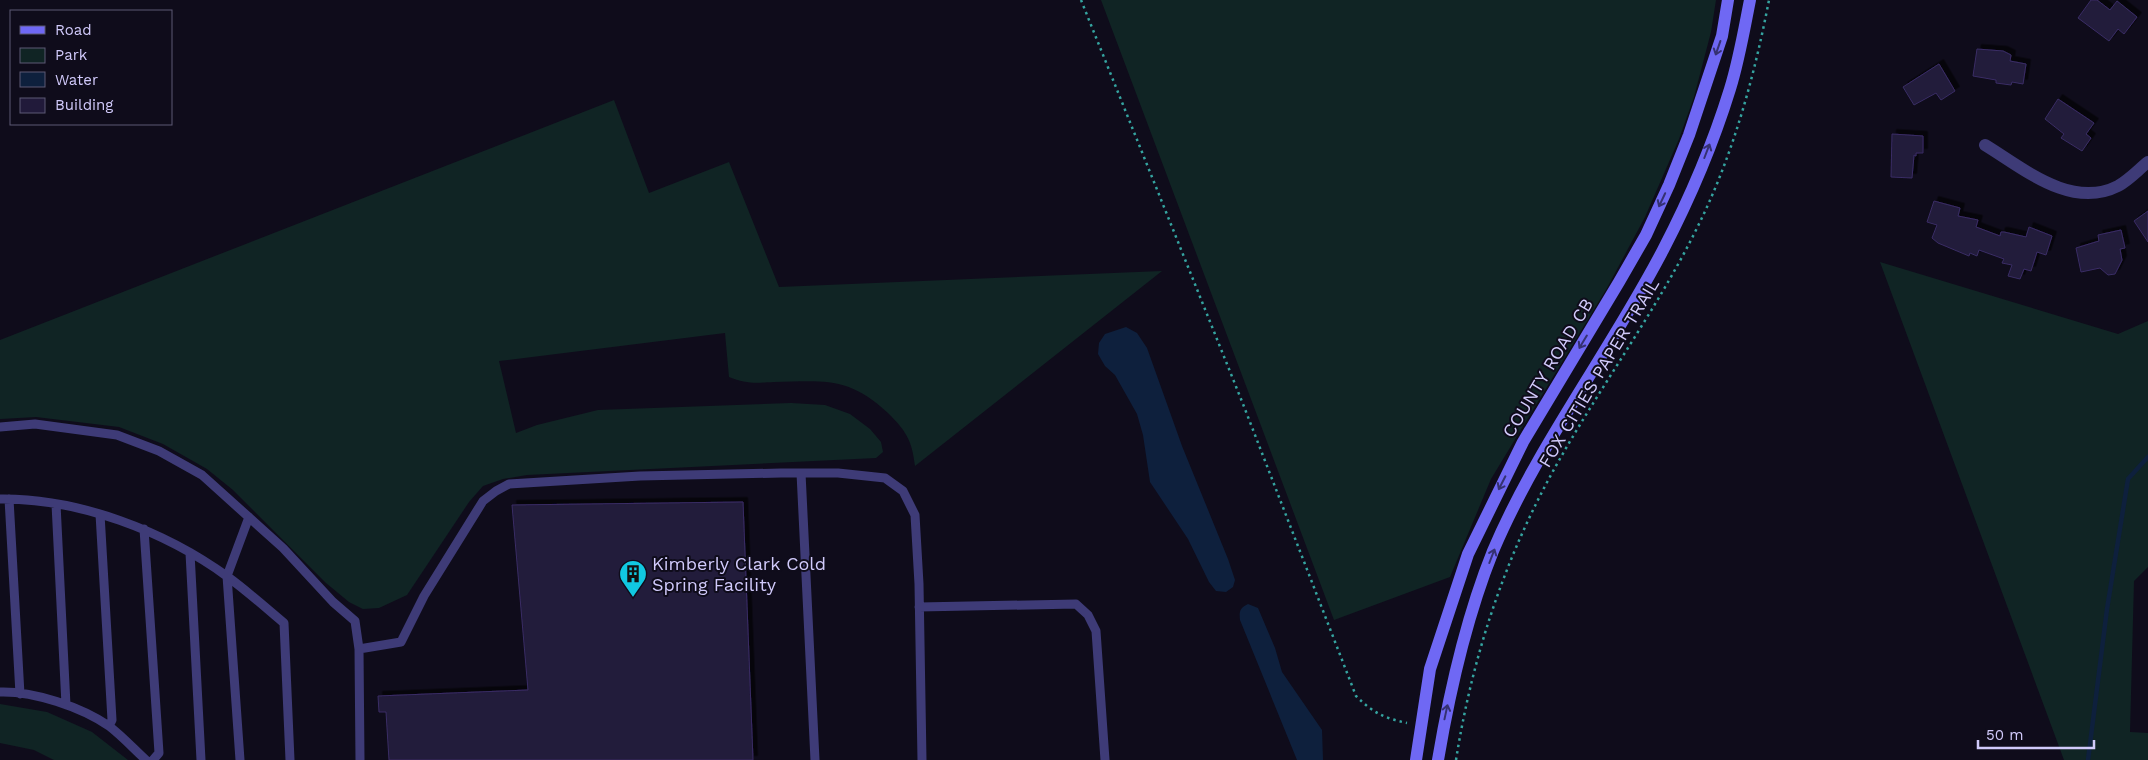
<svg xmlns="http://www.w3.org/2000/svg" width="2148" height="760" viewBox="0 0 2148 760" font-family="'Work Sans',sans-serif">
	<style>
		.green { fill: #102424 }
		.water { fill: #0e203d }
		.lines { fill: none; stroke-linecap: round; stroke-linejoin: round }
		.stream { stroke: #0e203d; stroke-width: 4.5 }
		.building { fill: #211a3a; stroke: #3a2d65; filter: url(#shadow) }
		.path { stroke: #35a4a0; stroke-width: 2.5; stroke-dasharray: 2.5 4; stroke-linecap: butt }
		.service { stroke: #3e3b77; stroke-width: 9 }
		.minor { stroke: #3e3b77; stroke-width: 12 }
		.secondary { stroke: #6f68f4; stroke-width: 12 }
		.oneway { stroke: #353172 }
		.labels { text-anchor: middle; stroke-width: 4; stroke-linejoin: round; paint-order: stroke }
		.street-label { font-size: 18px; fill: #d1cafb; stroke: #0f0c1b }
		.poi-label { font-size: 18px; fill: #d1cafb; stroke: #0f0c1b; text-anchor: start }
	</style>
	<defs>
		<filter id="shadow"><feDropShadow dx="4.5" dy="-4.5" stdDeviation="0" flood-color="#0009"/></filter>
	</defs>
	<rect width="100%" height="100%" fill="#0f0c1b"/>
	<path class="green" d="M1101,0H1716L1711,32L1694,97L1679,139L1645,217L1607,288L1491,479L1450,577L1334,620Z
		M614,100L649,193L729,162L779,287L1162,271L915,466C912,440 906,431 888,413C849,376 823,381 774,382C755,383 746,384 729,377L725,333L499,361L516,433L537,425L598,410L791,403L825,405L850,414L870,429L881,442L883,452L876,458L527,475L503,479L483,486L469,502L407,595L379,608L363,609L349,602L326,583L233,490L207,469L163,444L119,427L36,417L0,419V340Z
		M1880,262L2118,334L2148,321V567L2134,581L2130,732L2148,733V760H2064Z
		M0,704L47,712L92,732L128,760H54L34,750L0,743Z"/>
	<path class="water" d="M1126,327L1137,333L1147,348L1182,446L1228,559L1235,580L1233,587L1226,592L1216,591L1209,582L1188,539L1150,482L1143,435L1137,414L1115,375L1105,366L1098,354L1099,343L1105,334Z
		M1248,604L1258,608L1275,648L1282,672L1322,730L1323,760H1297L1240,620C1239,611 1240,608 1248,604Z"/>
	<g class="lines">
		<path class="stream" d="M2088,760L2107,609L2128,479L2148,457"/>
	</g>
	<path class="building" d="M2091,0H2097L2110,10L2117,1L2137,17L2124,34L2118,29L2109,41L2078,18Z
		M1977,49L2003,51L2011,55L2010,61L2026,64L2023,84L2012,82L2011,85L1996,83V80L1973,76Z
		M1939,64L1955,91L1941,100L1936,93L1914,105L1903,87Z
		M2058,99L2094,123L2086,134L2091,138L2082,151L2061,138L2064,134L2045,119Z
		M1892,134L1923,136V153H1916V156L1914,155L1912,178L1891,177Z
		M1934,201L1960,208L1958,216L1978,220L1976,227L2000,236L2001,232H2004L2026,237L2029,227L2052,236L2046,255L2037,252L2031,271L2024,269L2020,279L2008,276L2012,265L2002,263L2004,259L1979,250L1977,256L1970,253L1969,256L1938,243L1932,238L1937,225L1927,222Z
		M2148,211V242L2134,221Z
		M2121,230L2125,248L2120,249L2122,260L2115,274L2108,275L2100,268L2081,272L2076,248L2099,241L2098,235Z
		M743,502L753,760H389L386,712H379L378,696L528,690L512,505Z"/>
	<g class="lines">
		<path class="path" d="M1081,0L1243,404L1356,696C1373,713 1384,718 1407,723
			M1456,760C1472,659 1503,563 1552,473C1598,389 1656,312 1698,226C1733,155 1754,78 1769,0"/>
		<path class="service" d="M0,427L35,424L117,435L159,451L202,475L283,548L333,602L355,621L359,649
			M801,473L815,760
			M0,499C78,498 165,531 228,577C247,591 265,607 284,623L290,760
			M9,499L20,694
			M56,504L66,705
			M100,514L112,720L109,726
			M144,529L159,753L153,760
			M190,553L201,760
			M919,607L1076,604L1088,615L1096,631L1105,760
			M0,692C34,691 81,707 109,726C122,736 134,749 146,760
			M240,760L227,576L249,517
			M360,760L359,649L401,642L424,596L483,501L496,491L509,484L640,476L781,473H838L885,478L903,491L915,515L919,584L922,760"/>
		<path class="minor" d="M1985,145C2023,168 2071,210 2118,186C2129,180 2138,170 2148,162"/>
		<path class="secondary" d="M1416,760L1430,669L1468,554L1523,442L1619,282L1646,235L1669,185L1689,135L1722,36L1728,0
			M1438,760C1450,689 1466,618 1493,551C1538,445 1610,352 1663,250C1689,200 1713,144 1730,89C1739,60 1744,30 1750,0"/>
	</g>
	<defs><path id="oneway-shaft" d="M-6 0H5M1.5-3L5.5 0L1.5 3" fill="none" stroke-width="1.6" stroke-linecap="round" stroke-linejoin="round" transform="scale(1.25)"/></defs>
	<g class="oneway">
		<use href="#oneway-shaft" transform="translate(1718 48) rotate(109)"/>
		<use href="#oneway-shaft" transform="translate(1707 151) rotate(-69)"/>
		<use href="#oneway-shaft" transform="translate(1662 200) rotate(115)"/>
		<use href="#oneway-shaft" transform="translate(1583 342) rotate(121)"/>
		<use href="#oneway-shaft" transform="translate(1502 483) rotate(117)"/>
		<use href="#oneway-shaft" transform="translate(1492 556) rotate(-69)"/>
		<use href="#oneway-shaft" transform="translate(1446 712) rotate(-78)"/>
	</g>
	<defs>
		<symbol id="building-pin" viewBox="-11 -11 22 30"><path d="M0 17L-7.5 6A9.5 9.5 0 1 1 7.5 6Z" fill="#11c8e1" stroke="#0f0c1b"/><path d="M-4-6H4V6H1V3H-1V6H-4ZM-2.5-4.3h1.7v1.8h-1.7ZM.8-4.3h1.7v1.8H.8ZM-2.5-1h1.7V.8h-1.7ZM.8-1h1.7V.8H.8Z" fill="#111"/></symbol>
	</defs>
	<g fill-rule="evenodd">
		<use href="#building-pin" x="617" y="558" width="32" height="43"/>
	</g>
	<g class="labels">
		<g class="street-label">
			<text transform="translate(1548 368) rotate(-59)" y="6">COUNTY ROAD CB</text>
			<text transform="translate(1599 373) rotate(-59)" y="6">FOX CITIES PAPER TRAIL</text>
		</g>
		<g class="poi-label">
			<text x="652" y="570">Kimberly Clark Cold<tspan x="652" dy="21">Spring Facility</tspan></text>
		</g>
	</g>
	<rect x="10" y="10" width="162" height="115" fill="#0f0c1b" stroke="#5d5875"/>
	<rect x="20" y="26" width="25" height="8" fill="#6f68f4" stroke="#5d5875"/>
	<text x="55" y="35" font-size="15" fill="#d1cafb">Road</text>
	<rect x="20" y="48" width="25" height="15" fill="#102424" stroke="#5d5875"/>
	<text x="55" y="60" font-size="15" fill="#d1cafb">Park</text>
	<rect x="20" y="72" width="25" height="15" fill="#0e203d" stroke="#5d5875"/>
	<text x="55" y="85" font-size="15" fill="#d1cafb">Water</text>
	<rect x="20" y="98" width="25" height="15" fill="#211a3a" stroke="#5d5875"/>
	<text x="55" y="110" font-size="15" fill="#d1cafb">Building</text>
	<path d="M1978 740v8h116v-8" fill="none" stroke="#d1cafb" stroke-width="2.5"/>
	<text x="1986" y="740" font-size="15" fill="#d1cafb" stroke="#0f0c1b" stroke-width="4" paint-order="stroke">50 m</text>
</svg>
